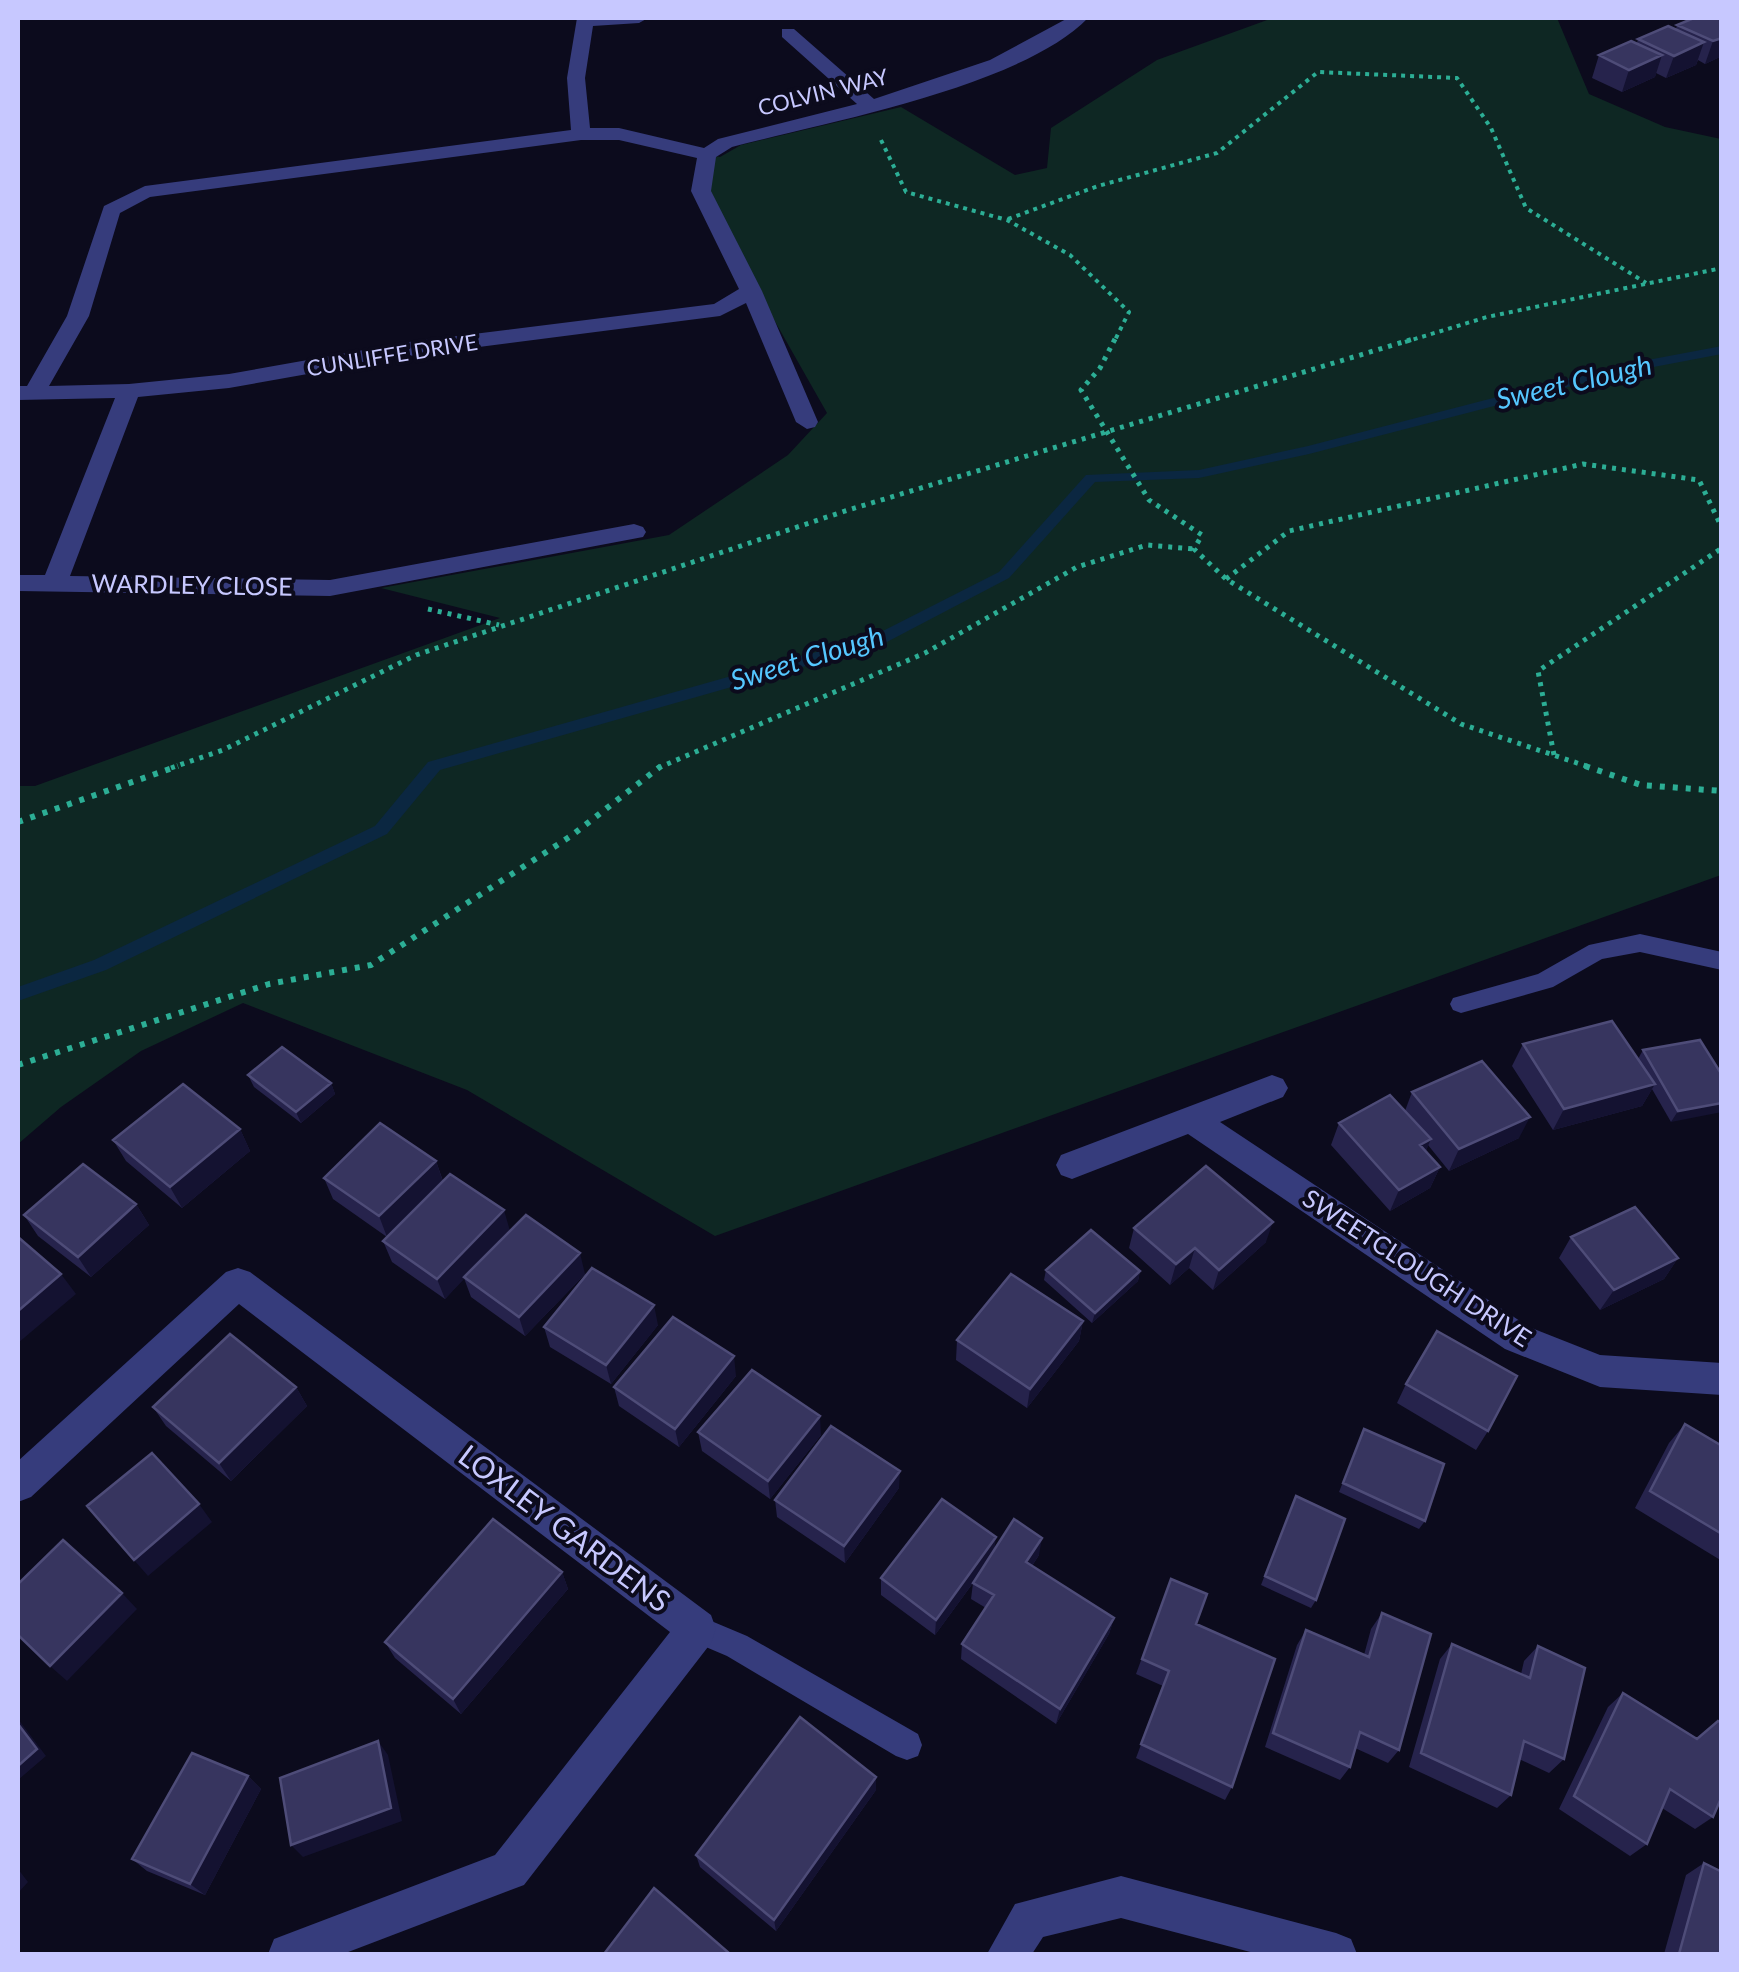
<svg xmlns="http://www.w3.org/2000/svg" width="1739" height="1972" viewBox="0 0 1739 1972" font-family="Lato,sans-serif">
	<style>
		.green { fill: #0e2723 }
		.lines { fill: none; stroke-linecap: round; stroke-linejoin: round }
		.stream { fill: #0b2741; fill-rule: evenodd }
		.path-far2 { stroke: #2cae95; stroke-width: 4; stroke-dasharray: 4 5; stroke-linecap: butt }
		.path-far1 { stroke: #2cae95; stroke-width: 5; stroke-dasharray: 4 6; stroke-linecap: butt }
		.path { stroke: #2cae95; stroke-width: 6; stroke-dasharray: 5 8; stroke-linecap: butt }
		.lane { fill: #363c7c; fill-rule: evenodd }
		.street { fill: #363c7c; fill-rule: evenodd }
		.wall { fill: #26234c }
		.shaded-wall { fill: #141231 }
		.building { fill: #37355f; stroke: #4e4c78; stroke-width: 2.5 }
		.labels { text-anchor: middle; stroke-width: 8; stroke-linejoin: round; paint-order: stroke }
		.far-street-label { font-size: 22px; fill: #c7c8ff; stroke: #0c0b1d }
		.street-label { font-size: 25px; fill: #c7c8ff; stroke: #0c0b1d }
		.water-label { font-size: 28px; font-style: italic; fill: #55c7ff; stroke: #0c0b1d }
		.near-street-label { font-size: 30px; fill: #c7c8ff; stroke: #0c0b1d }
	</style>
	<rect width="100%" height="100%" fill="#0c0b1d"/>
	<path class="green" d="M1273,18H1557L1589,94L1665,127L1721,139V875L715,1236L467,1090L243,1003L141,1051L61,1107L18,1144V786H35L500,618L381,588L669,535L788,455L827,413L701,191L707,155L720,157L741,145L901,107L1015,175L1047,168L1051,128L1157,60Z"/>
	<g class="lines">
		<path class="stream" d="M1722,346V354L1622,373L1309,454L1199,478L1095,482L1009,578L883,644L440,770L387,834L106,970L18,1001V987L94,960L375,826L428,762L873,636L999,572L1086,475L1199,470L1308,446L1621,365Z"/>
		<path class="path-far2" d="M881,140L906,192L1007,220L1070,255L1129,312L1114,342
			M1008,219L1098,186L1217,153L1318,72L1457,78L1491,128L1526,208L1646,283
			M1405,342L1487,317L1722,268"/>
		<path class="path-far1" d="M1115,339L1100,368L1081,390L1149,500L1202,535L1194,549L1226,579L1461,724L1592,768
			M1226,579L1289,531L1583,464L1699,480L1722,528
			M428,609L499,625
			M1554,755L1538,671L1722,548
			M171,768L223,750L416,655L845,511L1413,339
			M658,768L925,653L1077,567L1147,545L1194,549"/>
		<path class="path" d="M1585,766L1641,785L1722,791
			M18,822L178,766
			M18,1065L269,984L371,965L571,836L661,766"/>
		<path class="lane" d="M1640,934L1722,952V970L1640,952L1602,959L1553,987L1461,1013L1453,1010L1450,1004L1453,998L1538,974L1589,945Z
			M697,1615L747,1636L918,1734L922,1745L918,1756L907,1760L896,1756L727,1656L687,1639L683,1629L687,1619Z"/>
		<path class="street" d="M577,18H648L639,23L593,26L585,78L590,128H619L704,148L718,139L857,104L782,37V29H794L874,99L990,60L1068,18H1088C1021,87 826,122 732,147L716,157L711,191L762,291L818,422L815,427L807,429L796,422L746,303L720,316L409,356L229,388L138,397L70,576L330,580L634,524L643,527L646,532L643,537L330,596L18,591V575H45L115,398L18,400V386H27L67,316L104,206L145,186L571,130L567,78ZM581,140H619L697,158L691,191L739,289L714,304L409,342L229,374L129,384L49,386L89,316L120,213L150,197Z
			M1272,1075L1283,1079L1288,1088L1283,1097L1220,1122L1529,1327L1600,1355L1722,1363V1395L1600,1387L1505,1349L1188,1134L1072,1179L1061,1175L1056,1165L1061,1155Z
			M238,1268L250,1272L711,1615L716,1629L711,1643L524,1885L343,1954H268L274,1939L495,1855L670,1632L239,1304L31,1497L18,1502V1461L226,1272Z
			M1121,1876L1336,1933L1351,1939L1357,1954H1258L1121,1918L1043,1937L1032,1954H987L1015,1904Z"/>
	</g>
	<path class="wall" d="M1722,18V56L1705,64L1698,60L1696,65L1666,78L1656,73L1655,77L1622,92L1592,78L1599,55L1637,43L1638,39L1676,29L1677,25Z
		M1523,1044L1638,1059L1643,1050L1722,1075L1671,1122L1652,1089L1642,1106L1553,1130L1512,1066Z
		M248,1075L331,1083L335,1094L301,1123L254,1087Z
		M1412,1092L1519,1138L1449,1171L1428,1145L1426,1151L1440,1167L1430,1188L1390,1211L1331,1145L1339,1123L1405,1111Z
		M240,1129L250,1151L182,1208L126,1161L113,1140Z
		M436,1161L443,1181L510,1231L585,1274L525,1336L471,1297L464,1278L445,1299L392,1262L383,1241L387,1237L333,1199L324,1178Z
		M136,1204L149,1225L91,1277L38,1236L24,1215Z
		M1134,1228L1266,1242L1213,1290L1189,1268L1170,1285L1129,1248Z
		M1571,1237L1678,1258L1664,1279L1600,1310L1559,1258Z
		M1046,1270L1140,1271L1138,1281L1092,1323L1044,1280Z
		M1083,1321L1079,1341L1027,1408L956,1360L957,1340Z
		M658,1325L611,1384L550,1347L544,1327Z
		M736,1376L679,1447L619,1406L614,1387Z
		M1406,1384L1488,1431L1476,1450L1397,1403Z
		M296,1387L307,1406L231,1481L166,1426L153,1407Z
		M1685,1424L1722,1446V1561L1635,1508L1669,1443Z
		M1364,1429L1425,1521L1419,1529L1339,1492Z
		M698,1432L821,1435L770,1499L702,1451Z
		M899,1488L845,1563L777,1517L775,1500Z
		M1292,1505L1316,1600L1311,1608L1261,1585Z
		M994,1550L1039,1555L1032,1566L1114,1618L1109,1634L1056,1724L961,1659L962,1644L986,1608L971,1599L973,1583L935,1635L881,1595V1578Z
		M562,1572L568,1589L461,1714L395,1658L385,1642Z
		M1171,1579L1196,1624L1232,1787L1225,1800L1136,1758L1163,1686L1136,1674Z
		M1382,1613L1399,1750L1388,1763L1355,1748L1350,1767L1340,1780L1265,1747L1297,1645L1306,1630L1364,1655L1371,1629Z
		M1452,1644L1521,1674L1524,1661L1538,1646L1564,1759L1549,1773L1519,1759L1511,1795L1497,1808L1409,1767L1440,1659Z
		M1623,1693L1696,1739L1713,1817L1695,1829L1662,1808L1647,1844L1630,1856L1559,1809L1608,1707Z
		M248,1776L261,1789L205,1895L147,1871L132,1859Z
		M876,1790L776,1931L700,1867L696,1855Z
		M1704,1863L1722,1954H1664L1686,1875Z"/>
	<path class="shaded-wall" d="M1722,38V56L1705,64L1713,41Z
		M1704,42L1696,65L1666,78L1674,56Z
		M1662,55L1655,77L1622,92L1629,70Z
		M331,1083L335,1094L301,1123L296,1112Z
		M1655,1084L1642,1106L1553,1130L1564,1109Z
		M1722,1103V1112L1671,1122L1678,1111Z
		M1530,1117L1519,1138L1449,1171L1459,1149Z
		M240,1129L250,1151L182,1208L170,1187Z
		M1431,1139L1422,1160L1420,1145Z
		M436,1161L443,1182L387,1237L379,1216Z
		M1440,1167L1430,1188L1390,1211L1399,1190Z
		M136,1204L149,1225L91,1277L78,1257Z
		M504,1210L510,1231L445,1299L437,1279Z
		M1273,1222L1266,1242L1213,1290L1219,1270Z
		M1195,1248L1189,1268L1170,1285L1176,1264Z
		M580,1253L585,1274L525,1336L519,1317Z
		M1678,1258L1664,1279L1600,1310L1614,1290Z
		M1140,1271L1138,1281L1092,1323L1095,1313Z
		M61,1274L76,1294L18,1343V1311Z
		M654,1305L658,1325L611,1384L606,1365Z
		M1083,1321L1079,1341L1027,1408L1030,1389Z
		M734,1356L736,1376L679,1447L675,1429Z
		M296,1387L307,1406L231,1481L219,1463Z
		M820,1416L821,1435L770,1499L768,1481Z
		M900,1471L899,1488L845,1563L844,1546Z
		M199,1504L212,1522L148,1576L134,1560Z
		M996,1537L994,1554L935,1635L936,1620Z
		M1042,1538L1039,1555L1023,1579L1026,1562Z
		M562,1572L568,1589L461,1714L453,1699Z
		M122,1593L137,1609L67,1681L50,1666Z
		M1114,1618L1109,1634L1056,1724L1060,1709Z
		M18,1719L46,1756L18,1780Z
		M378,1741L388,1755L402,1821L303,1857L291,1845Z
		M248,1776L261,1789L205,1895L190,1884Z
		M876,1777V1790L776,1931L774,1920Z
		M18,1869L28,1882L18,1893Z"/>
	<path class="building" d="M1694,18H1722V38L1713,41L1677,25Z
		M1668,26L1704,42L1674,56L1638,39Z
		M1631,41L1662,55L1629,70L1599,55Z
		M1612,1021L1655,1084L1564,1109L1523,1044Z
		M1700,1040L1722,1075V1103L1678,1111L1643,1050Z
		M282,1047L331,1083L296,1112L248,1075Z
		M1482,1061L1530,1117L1459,1149L1412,1092Z
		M183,1084L240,1129L170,1187L113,1140Z
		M1390,1095L1431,1139L1420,1145L1440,1167L1399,1190L1339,1123Z
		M380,1123L436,1161L379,1216L324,1178Z
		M83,1164L136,1204L78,1257L24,1215Z
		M1206,1166L1273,1222L1219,1270L1195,1248L1176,1264L1134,1228Z
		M450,1174L504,1210L437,1279L383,1241Z
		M1635,1207L1678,1258L1614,1290L1571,1237Z
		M526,1215L580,1253L519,1317L464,1277Z
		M1091,1230L1140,1271L1095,1313L1046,1270Z
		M18,1237L61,1274L18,1311Z
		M592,1268L654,1305L606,1365L544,1327Z
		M1011,1274L1083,1321L1030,1389L957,1340Z
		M673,1317L734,1356L675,1429L614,1387Z
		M1437,1331L1517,1376L1488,1431L1406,1384Z
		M230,1334L296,1387L219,1463L153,1407Z
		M752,1370L820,1416L768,1481L698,1432Z
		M1685,1424L1722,1446V1534L1650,1491Z
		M831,1426L900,1471L844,1546L775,1500Z
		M1364,1429L1444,1464L1425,1521L1343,1483Z
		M152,1453L199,1504L134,1560L87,1506Z
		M1296,1496L1345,1519L1316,1600L1265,1576Z
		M942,1499L996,1537L936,1620L881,1578Z
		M493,1519L562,1572L453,1699L385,1642Z
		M1014,1519L1042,1538L1026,1562L1114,1618L1060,1709L962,1644L994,1595L973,1583Z
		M63,1540L122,1593L50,1666L18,1635V1584Z
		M1171,1579L1207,1594L1196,1624L1275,1659L1232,1787L1141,1744L1169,1671L1142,1659Z
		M1382,1613L1431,1634L1399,1750L1360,1732L1350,1767L1273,1733L1306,1630L1369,1657Z
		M1452,1644L1530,1678L1538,1646L1585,1668L1564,1759L1524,1741L1511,1795L1421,1753Z
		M1623,1693L1697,1739L1718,1721L1722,1723V1796L1713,1817L1670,1789L1647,1844L1574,1796Z
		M800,1717L876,1777L774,1920L696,1855Z
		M18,1724L37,1749L18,1766Z
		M378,1741L391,1808L291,1845L280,1778Z
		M192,1753L248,1776L190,1884L132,1859Z
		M1704,1863L1722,1872V1954H1679Z
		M654,1888L729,1953L728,1954H604Z"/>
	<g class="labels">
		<g class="far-street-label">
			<text transform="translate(823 92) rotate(-14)" y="8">COLVIN WAY</text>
			<text transform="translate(392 355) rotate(-9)" y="8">CUNLIFFE DRIVE</text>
		</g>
		<g class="street-label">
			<text transform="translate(192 585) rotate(1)" y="9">WARDLEY CLOSE</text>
			<text transform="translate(1417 1268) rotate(33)" y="9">SWEETCLOUGH DRIVE</text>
		</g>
		<g class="water-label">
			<text transform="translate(1574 382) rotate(-13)" y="10">Sweet Clough</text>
			<text transform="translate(807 658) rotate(-17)" y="10">Sweet Clough</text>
		</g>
		<g class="near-street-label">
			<text transform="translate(564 1529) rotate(37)" y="10">LOXLEY GARDENS</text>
		</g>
	</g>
	<rect width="1739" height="1972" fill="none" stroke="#c7c8ff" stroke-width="40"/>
</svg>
